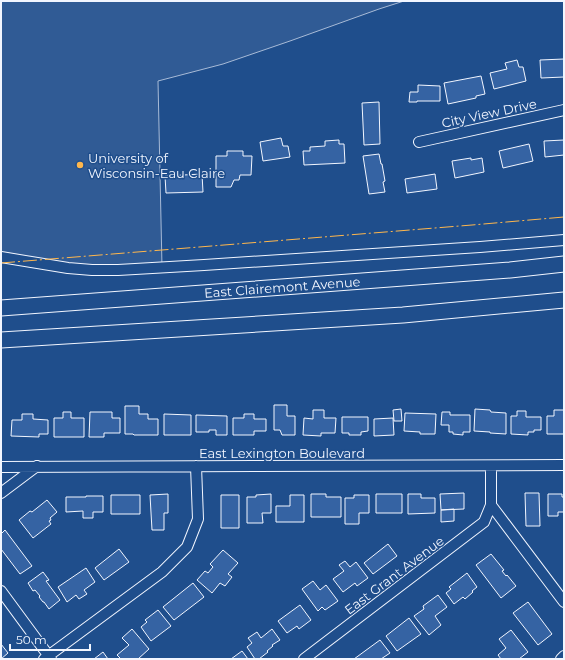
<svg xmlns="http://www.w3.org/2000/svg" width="565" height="660" viewBox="0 0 565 660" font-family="Montserrat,sans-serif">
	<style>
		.green { fill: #305b95; stroke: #a8bbd7 }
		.building { fill: #3563a3; stroke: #f2f6ff }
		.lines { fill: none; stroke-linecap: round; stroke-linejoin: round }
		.minor-casing { stroke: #f2f6ff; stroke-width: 12 }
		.primary-casing { stroke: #f2f6ff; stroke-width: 17 }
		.minor { stroke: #1f4e8c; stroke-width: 10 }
		.primary { stroke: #1f4e8c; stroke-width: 15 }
		.power { stroke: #ffb74d; stroke-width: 1; stroke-dasharray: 14 3 2 3; stroke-linecap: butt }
		.poi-dot { fill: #ffb74d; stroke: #1f4e8c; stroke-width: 1.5 }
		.labels { text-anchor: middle; stroke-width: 3; stroke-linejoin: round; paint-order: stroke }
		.street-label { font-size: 13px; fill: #f2f6ff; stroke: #1f4e8c }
		.poi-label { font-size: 13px; fill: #f2f6ff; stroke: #1f4e8c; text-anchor: start }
	</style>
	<rect width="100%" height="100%" fill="#1f4e8c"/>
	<path class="green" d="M1,1H404L379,9L290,41L223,64L158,81L162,267L118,270L1,257Z"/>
	<path class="building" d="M564,59V77L541,78L540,60Z
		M517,60L519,67H523L526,81L494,89L490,73L507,69L505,63Z
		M481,76L485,94L476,96V98L448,104L444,83Z
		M418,85L440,86V101H417V102H409L410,92H418Z
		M379,102L380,144L364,145L362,103Z
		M281,138L283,146H288L290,157L263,161L260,142Z
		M339,140V144H344L345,163L304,165L303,151H310V147L325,146V141Z
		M564,140V155L545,157L544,141Z
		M529,144L533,161L503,168L499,151Z
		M227,151H243V156H252L251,175H240L239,180H234L231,187H216V156H227Z
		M379,154L381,164H382L385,181L383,182L385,192L369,194L363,156Z
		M471,158V160L482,158L484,172L455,178L452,161Z
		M202,174L203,192L166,193L165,176Z
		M435,174L437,189L407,193L405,179Z
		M274,405H287V416H295V435H282L280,430H274Z
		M125,406H139V414H148V419H158V435H134L133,434H125Z
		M401,409L402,421H394L393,410Z
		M475,409L490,410L491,412L506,413V434L490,433V432L474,431Z
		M313,410H324V418H336L335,433H321V436L303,435L304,418L313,419Z
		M554,410H564V434H547V416H554Z
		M517,411H526V417H541V430H534V432H528V435L511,434V416H517Z
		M63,412H71V418H84V437H54V418H63Z
		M90,412H112V418H120V433H104V437H89Z
		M442,412H450V415H470V432H463V435L453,434V432H449V425H441Z
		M405,413L436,414L435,434H420V432L404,431Z
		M22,414H33V419L48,420V434H39V437L11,436L12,420H22Z
		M164,414L191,415V435H164Z
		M244,414H254V419H266V431H254V435H233V418H244Z
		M196,415L227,416V435H216V430H209V432H196Z
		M342,417H368V431L361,432V435H349V433H342Z
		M393,418L394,435L374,436V419Z
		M464,493V509L441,510L440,494Z
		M525,493H539L540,526H526Z
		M168,494V513H164V530H152L150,495Z
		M271,494V513H262L263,523H247V497H256V495Z
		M311,494H326V497H341V517H311Z
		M376,494H402V513H376Z
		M408,494H421V498H435V513L408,514Z
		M548,494H562V497H564V512H558V516H548Z
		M111,495H140V514H111Z
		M221,495H239V528H221Z
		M290,495H304V522H276V506H290Z
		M354,495H369V513H359V524H345V498H354Z
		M86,496H103V512H93V518H83V511L66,512V497H86Z
		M47,500L57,512L50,518L51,520L49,521L51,524L33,538L19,520L30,511L32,512Z
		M454,509V521L441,522V510Z
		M5,530L32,566L20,574L1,549V534Z
		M388,544L397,556L373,574L364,563Z
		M119,549L129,562L104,580L95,568Z
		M223,550L238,563L228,574L232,577L225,586L220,583L212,593L197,580L205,571L208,573L213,567L210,564Z
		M491,554L504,570L502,571L506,576L507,575L516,586L501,598L476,565Z
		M345,561L350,567L356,562L368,578L357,586L355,583L343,592L333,579L344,571L339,565Z
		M86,568L95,582L84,590L87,594L79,599L76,595L67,602L58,587Z
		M43,572L49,580L46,581L60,600L49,609L44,602H43L39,597L40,596L35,590L33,591L28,583Z
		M467,573L477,587L472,591L473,592L465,599L463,597L454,604L446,593L451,589L449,587Z
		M313,581L320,590L326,585L338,601L325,610L322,607L318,611L302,589Z
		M193,583L204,597L174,620L163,607Z
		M438,595L447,607L435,616L441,625L429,635L414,616L424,609L423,606Z
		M528,602L552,634L538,645L513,613Z
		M300,605L311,620L299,629L297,626L287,633L278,621Z
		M158,610L171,626L151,641L141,627L147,622L145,620Z
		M409,618L421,634L397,651L386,636Z
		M132,629L149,649L138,659H121L117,655L129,645L122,638Z
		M272,629L280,640L272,645L273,646L267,651L268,652L259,659H255L247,647L252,643L248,638L257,632L261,638Z
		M511,630L528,652L519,659H501L498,655L506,648L499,639Z
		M380,640L390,653L381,659H354Z
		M1,644L8,653L1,659Z
		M242,651L248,659H231Z
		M103,652L108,659H94Z"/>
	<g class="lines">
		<defs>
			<path id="minor" d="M419,142L564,110
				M1,257L68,268L92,270H118L204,265L480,247L564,240
				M491,466V505L564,602
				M1,467L564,465
				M1,493L37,466
				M1,591L51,659
				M44,659L162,572L187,547L198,519L196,466
				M304,659L484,522L491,505
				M561,659L564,656"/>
			<g id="primary">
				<path id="s1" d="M1,308L510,270L564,264"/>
				<path d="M1,340L403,315L564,300"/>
			</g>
		</defs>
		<use href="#minor" class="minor-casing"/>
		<use href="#primary" class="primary-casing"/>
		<use href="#minor" class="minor"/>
		<use href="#primary" class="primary"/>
		<path class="power" d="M1,263L472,225L564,217"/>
	</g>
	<circle class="poi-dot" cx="80" cy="165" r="4"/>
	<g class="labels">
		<g class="street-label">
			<text transform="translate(489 113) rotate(-12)" y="5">City View Drive</text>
			<text dy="5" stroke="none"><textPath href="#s1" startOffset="282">East Clairemont Avenue</textPath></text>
			<text x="282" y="458">East Lexington Boulevard</text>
			<text transform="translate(394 575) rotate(-37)" y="5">East Grant Avenue</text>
		</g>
		<g class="poi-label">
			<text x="88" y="163">University of<tspan x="88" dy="15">Wisconsin-Eau Claire</tspan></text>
		</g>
	</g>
	<rect width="565" height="660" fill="none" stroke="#f2f6ff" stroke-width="4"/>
	<path d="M10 644v6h80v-6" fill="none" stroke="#f2f6ff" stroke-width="2"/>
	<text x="16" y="644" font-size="12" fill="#f2f6ff" stroke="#1f4e8c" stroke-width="3" paint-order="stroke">50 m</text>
</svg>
